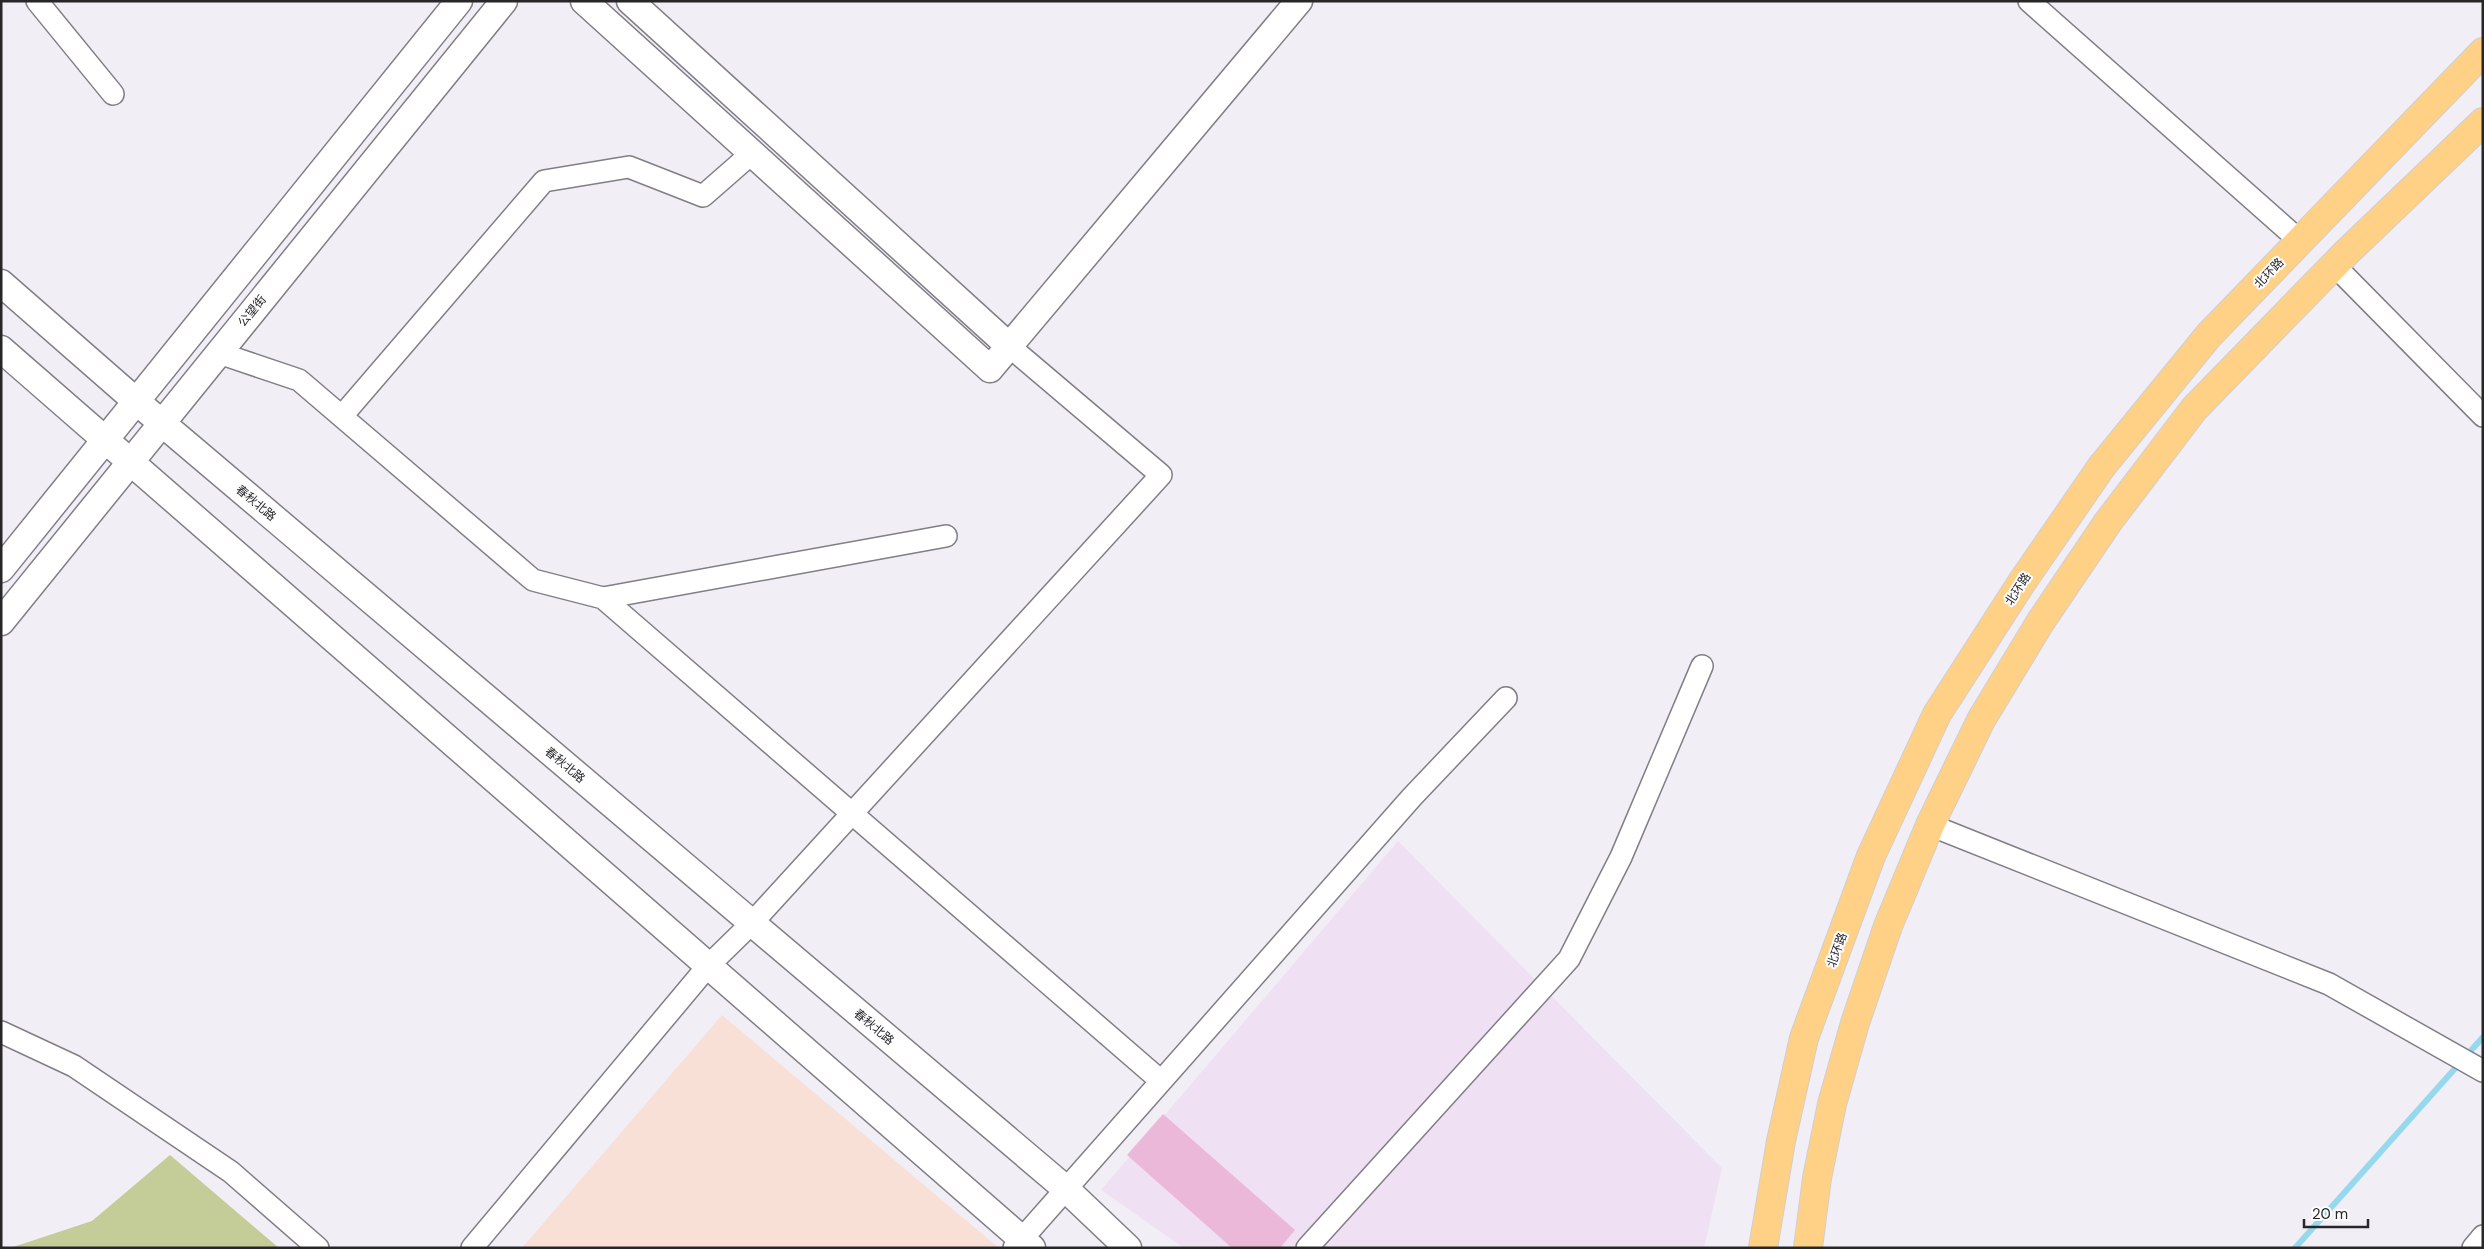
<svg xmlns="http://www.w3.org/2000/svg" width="2484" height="1249" viewBox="0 0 2484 1249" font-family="'DM Sans','Noto Sans SC',sans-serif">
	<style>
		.industrial { fill: #efe0f4 }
		.education { fill: #f9e0d7 }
		.green { fill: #c4cc97 }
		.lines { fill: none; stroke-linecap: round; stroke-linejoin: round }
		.stream { stroke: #96d9ed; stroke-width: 6 }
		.building { fill: #ebb8d9 }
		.minor-casing { stroke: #817e85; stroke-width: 24 }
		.tertiary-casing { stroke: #817e85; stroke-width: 29 }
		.primary-casing { stroke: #cfcfd0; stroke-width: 30 }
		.minor { stroke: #fff; stroke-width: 21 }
		.tertiary { stroke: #fff; stroke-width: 26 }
		.primary { stroke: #fed186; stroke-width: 28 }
		.labels { text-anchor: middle; stroke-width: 4; stroke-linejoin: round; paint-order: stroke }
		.street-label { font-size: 12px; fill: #272629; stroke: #fefdfe }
	</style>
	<rect width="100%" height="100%" fill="#f2eef6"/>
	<path class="industrial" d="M1398,841L1722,1168L1704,1248H1184L1101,1190Z"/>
	<path class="education" d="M722,1015L999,1248H522Z"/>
	<path class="green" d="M170,1155L279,1248H10L92,1221Z"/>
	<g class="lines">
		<path class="stream" d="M2295,1248L2483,1037"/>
	</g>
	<path class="building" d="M1163,1114L1295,1230L1280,1248H1232L1127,1155Z"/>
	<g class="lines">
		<defs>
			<path id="minor" d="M37,1L113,94
				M2029,1L2300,241
				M2334,265L2483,416
				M219,353L299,380L533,580L603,598L1161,1081
				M342,416L544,181L629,167L703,196L751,154
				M603,598L946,536
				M1930,825L2329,984L2483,1071
				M1,1032L74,1066L231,1172L318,1248
				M472,1248L708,966L752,923L1161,475L1009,346
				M1014,1248L1412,797L1506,698
				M1307,1248L1569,959L1621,857L1702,666
				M2473,1248L2483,1236"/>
			<path id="tertiary" d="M584,1L990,369L1299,1
				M630,1L1009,346
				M1,283L137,402L1066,1189L1128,1248
				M1,349L1032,1248
				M1,569L459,1
				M1,622L504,1"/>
			<path id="primary" d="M1763,1248L1781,1141L1804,1038L1871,856L1937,714L2022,582L2102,466L2209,335L2483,52
				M1808,1248L1817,1178L1832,1104L1855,1023L1888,926L1930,825L1981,720L2041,621L2108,522L2194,409L2347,252L2483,122"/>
		</defs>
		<use href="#minor" class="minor-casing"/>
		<use href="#tertiary" class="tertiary-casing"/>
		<use href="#primary" class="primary-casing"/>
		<use href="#minor" class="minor"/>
		<use href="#tertiary" class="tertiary"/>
		<use href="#primary" class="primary"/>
	</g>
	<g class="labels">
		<g class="street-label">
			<text transform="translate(2269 273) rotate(-46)" y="4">北环路</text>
			<text transform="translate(252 311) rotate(-51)" y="4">公望街</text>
			<text transform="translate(256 503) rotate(40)" y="4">春秋北路</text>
			<text transform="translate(2018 589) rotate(-57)" y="4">北环路</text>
			<text transform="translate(565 765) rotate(40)" y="4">春秋北路</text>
			<text transform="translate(1837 950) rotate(-70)" y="4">北环路</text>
			<text transform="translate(874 1027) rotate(40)" y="4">春秋北路</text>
		</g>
	</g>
	<rect width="2484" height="1249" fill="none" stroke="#272629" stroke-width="5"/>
	<path d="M2304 1219v8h64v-8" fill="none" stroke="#272629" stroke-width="2.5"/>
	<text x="2312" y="1219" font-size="15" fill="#272629" stroke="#fefdfe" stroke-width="4" paint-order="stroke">20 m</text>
</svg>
